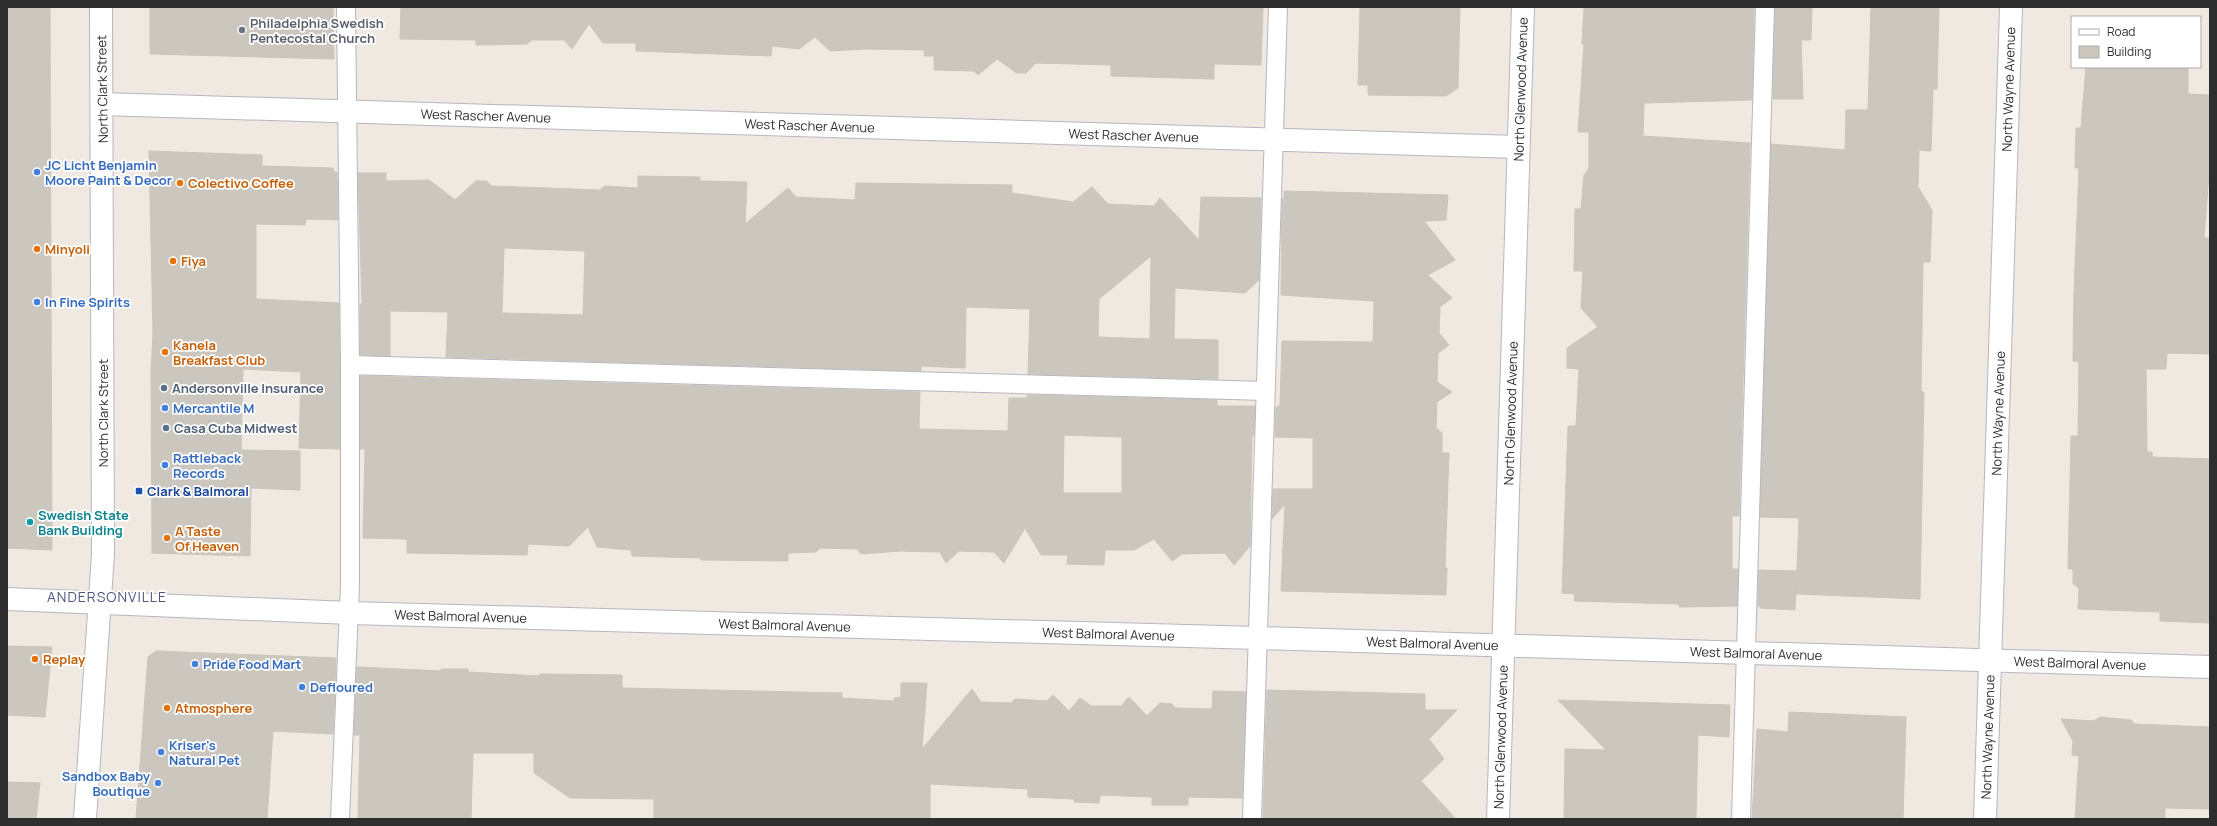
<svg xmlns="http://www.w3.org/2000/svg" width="2217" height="826" viewBox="0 0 2217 826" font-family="Manrope,sans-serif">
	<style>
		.building { fill: #cbc7bf; stroke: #cbc5ba; fill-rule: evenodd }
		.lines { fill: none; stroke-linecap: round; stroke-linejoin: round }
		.service-casing { stroke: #b4b7c1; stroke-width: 20 }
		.minor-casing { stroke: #b4b7c1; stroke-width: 24 }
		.secondary-casing { stroke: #b4b7c1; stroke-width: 24 }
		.service { stroke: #fff; stroke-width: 18 }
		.minor { stroke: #fff; stroke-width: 22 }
		.secondary { stroke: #fff; stroke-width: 22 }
		.worship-dot { fill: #6b7280; stroke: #fff; stroke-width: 1.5 }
		.shop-dot { fill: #3f7fe0; stroke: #fff; stroke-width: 1.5 }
		.food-dot { fill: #e8710a; stroke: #fff; stroke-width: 1.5 }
		.service-dot { fill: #5c6f8a; stroke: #fff; stroke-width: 1.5 }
		.transit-dot { fill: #1a4fb4; stroke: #fff; stroke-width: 1.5 }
		.culture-dot { fill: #0f9aa8; stroke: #fff; stroke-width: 1.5 }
		.labels { text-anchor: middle; stroke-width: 3.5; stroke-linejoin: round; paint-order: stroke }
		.worship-label { font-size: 13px; font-weight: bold; fill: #5b616d; stroke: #fff; text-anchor: start }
		.street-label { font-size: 13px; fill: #2e2e2e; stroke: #fff }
		.shop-label { font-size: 13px; font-weight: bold; fill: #366cbe; stroke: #fff; text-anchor: start }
		.food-label { font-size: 13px; font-weight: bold; fill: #c56008; stroke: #fff; text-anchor: start }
		.service-label { font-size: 13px; font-weight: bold; fill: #4e5e75; stroke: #fff; text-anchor: start }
		.transit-label { font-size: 13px; font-weight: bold; fill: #164399; stroke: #fff; text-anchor: start }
		.culture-label { font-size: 13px; font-weight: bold; fill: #0d838f; stroke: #fff; text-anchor: start }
		.neighbourhood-label { font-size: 14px; letter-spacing: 1px; fill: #4d5680; stroke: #fff }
	</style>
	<rect width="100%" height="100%" fill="#efe9e1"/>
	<path class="building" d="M7,7H50L52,550L7,548Z
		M150,7H333L334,59L150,54Z
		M401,7H1263L1261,65L1214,64V79L1111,76V65L1036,63L1026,73H1017L997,59L978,75L974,71L934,70V56H924L925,50L866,49L830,51L815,37L799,49L772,46L771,56L636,51V43H603L589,24L572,49L564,40H532L527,44L476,45V40L400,39Z
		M1360,7H1460L1458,88L1446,96L1368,95V85H1358Z
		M1584,7H1754L1752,100L1644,103L1643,136L1750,143L1739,516H1732V569H1738L1737,606L1679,607V604L1574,601L1575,594L1562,593L1568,426H1576L1579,369L1567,368V348L1598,327L1581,308L1583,271H1574L1575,209H1581L1584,175L1589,168V132H1578L1584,44H1582Z
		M1775,7H1812L1811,40H1801L1803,99H1773Z
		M1871,7H1939L1937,89H1933L1931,151L1919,150L1918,187L1932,210L1930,262H1923L1921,392H1924L1920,599L1796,594L1799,518L1760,517L1771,144L1845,150L1846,110H1868Z
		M2086,67H2188V94L2210,95V161L2204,238H2210V354L2167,353L2166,369H2146L2147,452H2152V457L2210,459V623L2160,621V612L2078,609L2079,588L2073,584V569H2068L2071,436H2078L2079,362L2073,361L2074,293L2079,168H2075L2076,128H2081Z
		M149,151L262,155V166L333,168L334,172H337L338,220L306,219L305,225L256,224V299L339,303L340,449L299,448L301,372L243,369L241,450L300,451V490L251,488L250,556L152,553L151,372L153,334Z
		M358,173H386V181L429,180L455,200L476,181H487L491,186L600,190L604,186L638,188V176L700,177V181L747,182L745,224L788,188L796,197L855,200L856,183L1012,185V193L1073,202L1092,187L1108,204L1154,206L1160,198L1199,240L1201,197L1261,198L1259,280L1245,293L1175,288L1174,339L1218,340V379L1028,374L1030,309L966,307L965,368L921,366V371L446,357L448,312L390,311V356L360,355V304H362ZM504,248L585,251L583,315L502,313ZM1151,256L1150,339L1098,337L1099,299Z
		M1284,191L1448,195L1446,220L1424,221L1455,260L1428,275L1452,298L1440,307L1439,333L1449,345L1438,353L1437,382L1452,392L1437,402L1436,428L1442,433V453H1449L1445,568H1447L1446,595L1281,591L1285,504L1272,519L1273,489H1313V438L1275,437L1276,407L1280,405L1282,341L1373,342L1374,301L1281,295L1282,199H1284Z
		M360,376L920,392L919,429L1008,431L1009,398H1027V395L1217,400V406H1255L1254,436H1252L1250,546L1234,565L1225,553L1182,554L1172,561L1154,539L1134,550H1105L1104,565L1067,564L1068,555H1041L1025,528L1004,563L994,552L959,551L946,563L940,552L900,551L861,554L857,549L820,548L816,552L788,553V561L701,560V558L632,556L631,550L597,547L588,527L569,546L528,544L527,555L407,553V539L363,538L365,449H360ZM1064,435L1122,437V493H1063Z
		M1759,570L1797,571L1795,610L1760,608V606H1758Z
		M7,646L52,647L45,717L7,715Z
		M156,651L336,658L333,734L273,731L267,819H136L148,657Z
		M357,667L441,671V669H468V672L540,676V674L622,675V688L842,693V698L894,701V698L901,697V683H927L922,749L972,689L981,702L1011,703L1015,699L1047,701L1053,695L1069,711L1080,698L1091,706H1121L1129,697L1147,716L1160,703L1172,704L1175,708L1212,709L1213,691L1246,692L1242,798L1188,797V805H1152V797L1100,795L1099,803L1074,802L1075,799L1028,797V789L930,784V819H654V799L570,798L534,773V753H473L471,819H358L360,735H354Z
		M1267,690L1425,694V710H1457L1429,739L1444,759L1421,781L1456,819H1263Z
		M1558,700L1730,705L1729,737L1698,735L1696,819H1564L1565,749L1606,750Z
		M1789,712L1906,717L1903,819H1752L1757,729L1788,732Z
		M2100,717L2131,720L2134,724L2210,727V809L2165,808V819H2075L2079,756L2072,755L2073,741L2061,719L2094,721Z
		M7,782L40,783L36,819H7Z"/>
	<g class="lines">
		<defs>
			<path id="service" d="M350,365L1266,391
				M340,819L350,585V365L346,7
				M1252,819L1278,7
				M1741,819L1765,7"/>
			<g id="minor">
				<path id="s1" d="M102,104L1518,147"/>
				<path id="s2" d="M7,599L350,613L1258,638L2210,667"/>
				<path id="s3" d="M1498,819L1523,7"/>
				<path id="s4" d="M1985,819L2011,7"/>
			</g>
			<path id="secondary" d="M85,819L103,554L101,7"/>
		</defs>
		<use href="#service" class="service-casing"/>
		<use href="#minor" class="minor-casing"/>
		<use href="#secondary" class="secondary-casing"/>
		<use href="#service" class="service"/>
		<use href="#minor" class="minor"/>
		<use href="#secondary" class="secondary"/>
	</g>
	<circle class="worship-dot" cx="242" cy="30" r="4"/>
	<g class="shop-dot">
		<circle cx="37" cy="172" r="4"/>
		<circle cx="37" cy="302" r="4"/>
		<circle cx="165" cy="408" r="4"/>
		<circle cx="165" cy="465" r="4"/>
		<circle cx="195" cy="664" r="4"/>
		<circle cx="302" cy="687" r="4"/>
		<circle cx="161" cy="752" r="4"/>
		<circle cx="158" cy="783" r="4"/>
	</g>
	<g class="food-dot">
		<circle cx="180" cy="183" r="4"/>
		<circle cx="37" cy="249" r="4"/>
		<circle cx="173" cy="261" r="4"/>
		<circle cx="165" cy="352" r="4"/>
		<circle cx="167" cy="538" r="4"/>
		<circle cx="35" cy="659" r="4"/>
		<circle cx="167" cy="708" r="4"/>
	</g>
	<g class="service-dot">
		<circle cx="164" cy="388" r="4"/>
		<circle cx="166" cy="428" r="4"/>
	</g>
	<rect class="transit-dot" x="135" y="487" width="8" height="8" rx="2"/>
	<circle class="culture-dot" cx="30" cy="522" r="4"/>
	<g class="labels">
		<g class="worship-label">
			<text x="250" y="28">Philadelphia Swedish<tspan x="250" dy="15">Pentecostal Church</tspan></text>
		</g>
		<g class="street-label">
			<text transform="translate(102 89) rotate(-91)" y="5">North Clark Street</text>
			<text dy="5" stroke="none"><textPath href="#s3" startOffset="730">North Glenwood Avenue</textPath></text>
			<text dy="5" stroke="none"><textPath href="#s4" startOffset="730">North Wayne Avenue</textPath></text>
			<text dy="5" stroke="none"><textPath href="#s1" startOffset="384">West Rascher Avenue</textPath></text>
			<text dy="5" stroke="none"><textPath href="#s1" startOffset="708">West Rascher Avenue</textPath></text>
			<text dy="5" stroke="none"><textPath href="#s1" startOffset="1032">West Rascher Avenue</textPath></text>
			<text transform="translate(103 413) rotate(-90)" y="5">North Clark Street</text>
			<text dy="5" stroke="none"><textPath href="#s3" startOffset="406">North Glenwood Avenue</textPath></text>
			<text dy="5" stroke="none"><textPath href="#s4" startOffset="406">North Wayne Avenue</textPath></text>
			<text dy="5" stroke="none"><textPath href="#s2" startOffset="454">West Balmoral Avenue</textPath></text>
			<text dy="5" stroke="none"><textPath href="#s2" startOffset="778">West Balmoral Avenue</textPath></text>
			<text dy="5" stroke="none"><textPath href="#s2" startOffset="1102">West Balmoral Avenue</textPath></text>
			<text dy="5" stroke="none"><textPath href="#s2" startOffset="1426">West Balmoral Avenue</textPath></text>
			<text dy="5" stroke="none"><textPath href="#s2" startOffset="1750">West Balmoral Avenue</textPath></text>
			<text dy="5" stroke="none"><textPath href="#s2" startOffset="2074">West Balmoral Avenue</textPath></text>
			<text dy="5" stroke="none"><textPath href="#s3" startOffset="82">North Glenwood Avenue</textPath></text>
			<text dy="5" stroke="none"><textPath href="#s4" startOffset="82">North Wayne Avenue</textPath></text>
		</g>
		<g class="shop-label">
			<text x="45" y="170">JC Licht Benjamin<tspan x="45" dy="15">Moore Paint &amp; Decor</tspan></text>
			<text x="45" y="307">In Fine Spirits</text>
			<text x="173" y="413">Mercantile M</text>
			<text x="173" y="463">Rattleback<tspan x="173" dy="15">Records</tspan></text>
			<text x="203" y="669">Pride Food Mart</text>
			<text x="310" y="692">Defloured</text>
			<text x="169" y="750">Kriser's<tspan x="169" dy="15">Natural Pet</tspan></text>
			<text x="150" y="781" text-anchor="end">Sandbox Baby<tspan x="150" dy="15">Boutique</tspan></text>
		</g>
		<g class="food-label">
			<text x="188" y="188">Colectivo Coffee</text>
			<text x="45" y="254">Minyoli</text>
			<text x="181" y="266">Fiya</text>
			<text x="173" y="350">Kanela<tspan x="173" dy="15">Breakfast Club</tspan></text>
			<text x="175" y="536">A Taste<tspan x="175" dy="15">Of Heaven</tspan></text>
			<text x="43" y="664">Replay</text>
			<text x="175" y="713">Atmosphere</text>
		</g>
		<g class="service-label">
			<text x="172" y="393">Andersonville Insurance</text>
			<text x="174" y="433">Casa Cuba Midwest</text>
		</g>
		<g class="transit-label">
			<text x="147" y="496">Clark &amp; Balmoral</text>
		</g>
		<g class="culture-label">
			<text x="38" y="520">Swedish State<tspan x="38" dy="15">Bank Building</tspan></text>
		</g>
		<g class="neighbourhood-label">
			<text x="107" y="602">ANDERSONVILLE</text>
		</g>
	</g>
	<rect width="2217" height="826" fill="none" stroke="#2e2e2e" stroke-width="16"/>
	<rect x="2071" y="16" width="130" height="52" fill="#ffffff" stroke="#ababab"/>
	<rect x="2079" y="29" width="20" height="6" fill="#ffffff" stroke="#ababab"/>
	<text x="2107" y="36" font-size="12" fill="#2e2e2e">Road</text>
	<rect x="2079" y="46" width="20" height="12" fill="#cbc7bf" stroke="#ababab"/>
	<text x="2107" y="56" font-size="12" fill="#2e2e2e">Building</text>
</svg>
